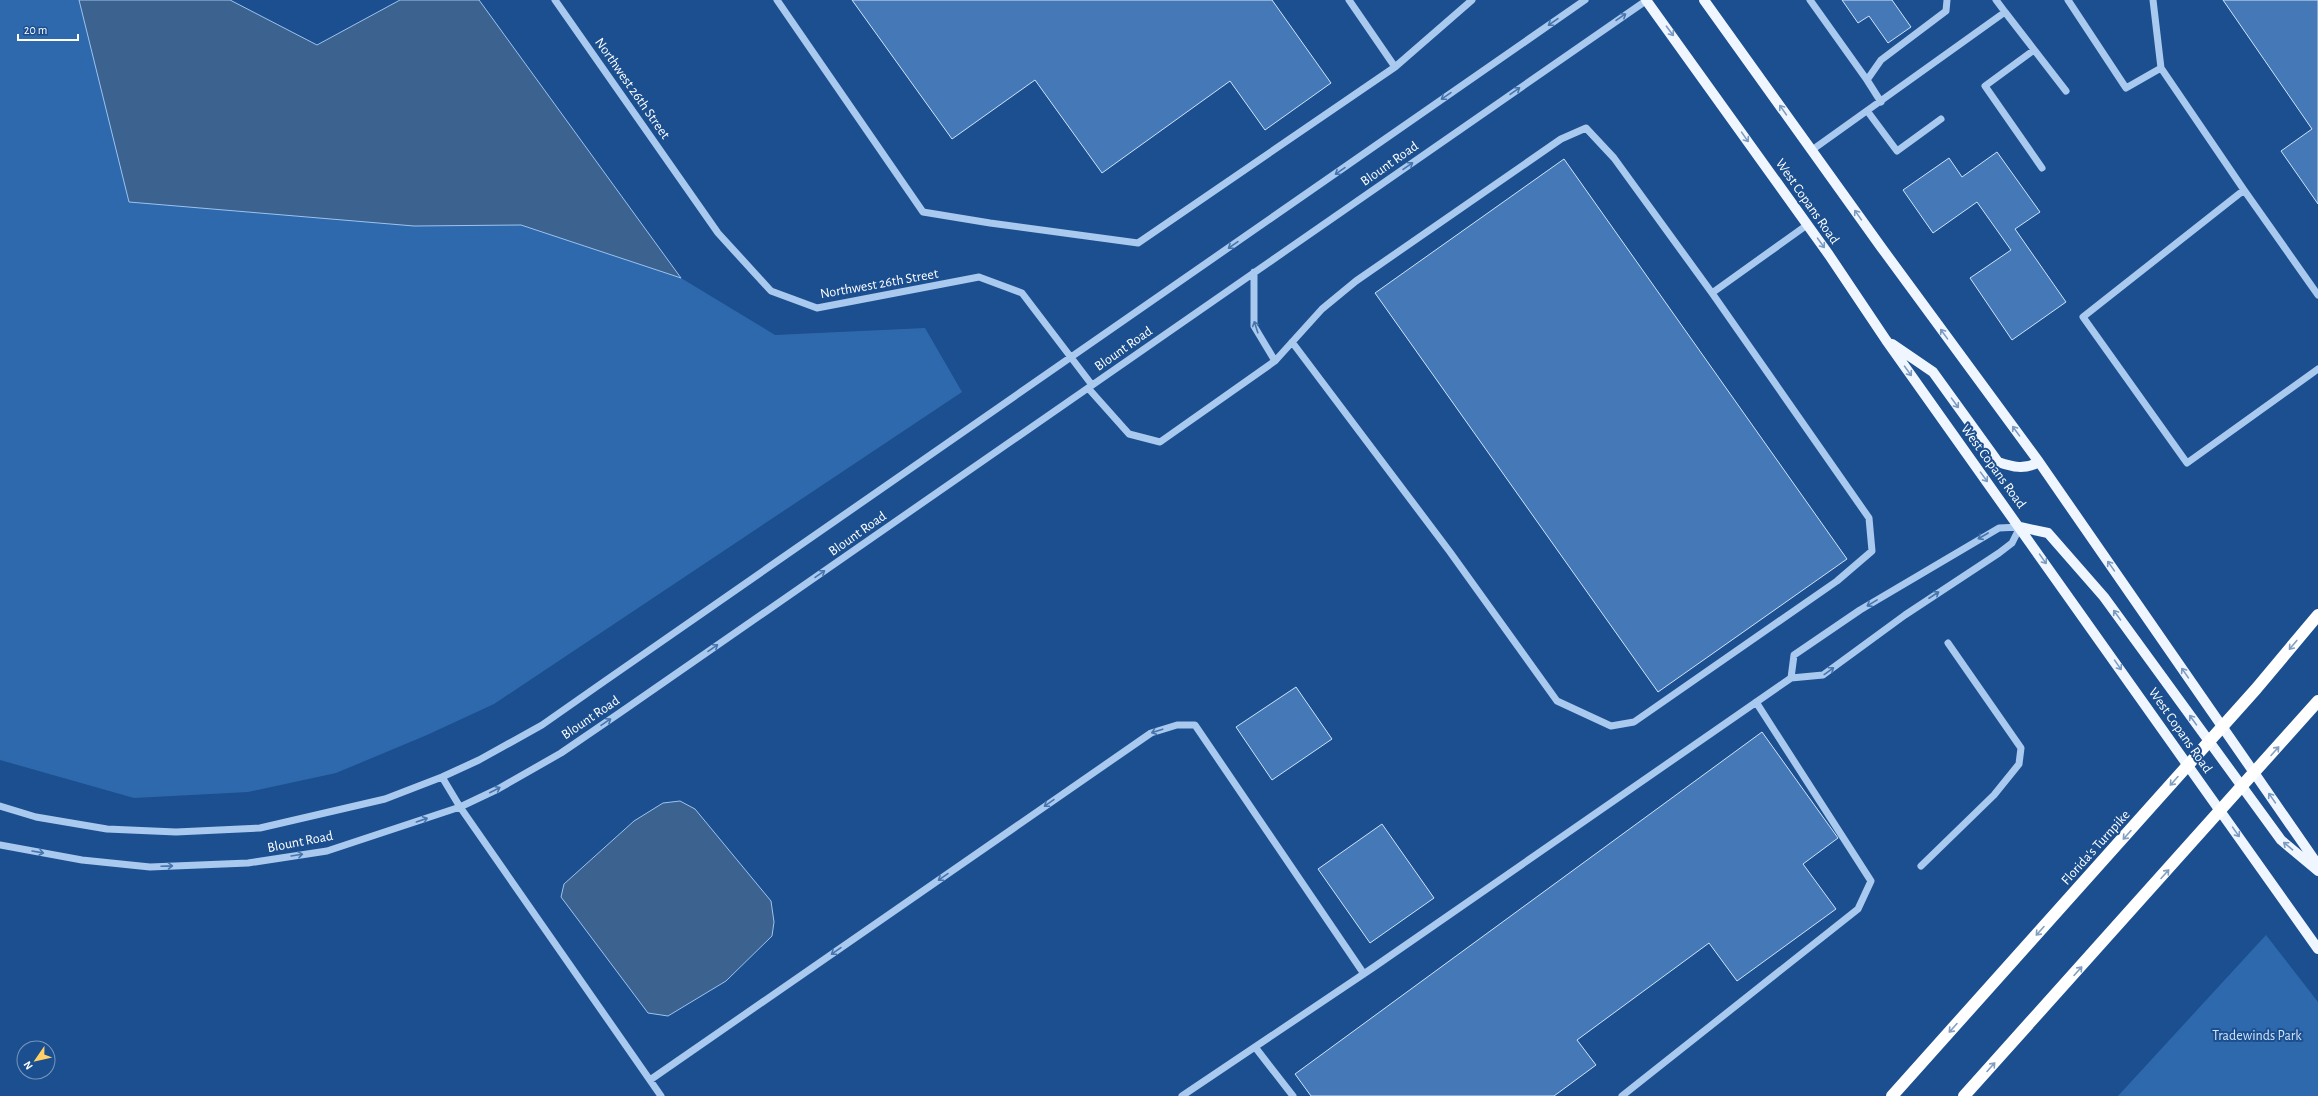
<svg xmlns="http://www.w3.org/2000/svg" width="2318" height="1096" viewBox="0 0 2318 1096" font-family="'Alegreya Sans',sans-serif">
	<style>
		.green { fill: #2e69ad }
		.water { fill: #3c6290; stroke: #9cc4f0 }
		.building { fill: #4478b7; stroke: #cfe3fa }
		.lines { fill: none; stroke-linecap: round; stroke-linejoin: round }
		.minor { stroke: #a9c9ee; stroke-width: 7 }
		.major { stroke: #f0f6ff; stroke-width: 10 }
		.highway { stroke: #fff; stroke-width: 12 }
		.oneway { stroke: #4674ac }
		.oneway2 { stroke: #7b9ac1 }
		.oneway3 { stroke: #829ec1 }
		.labels { text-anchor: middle; stroke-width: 4; stroke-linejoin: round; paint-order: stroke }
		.street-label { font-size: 14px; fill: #fff; stroke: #1b4f8f }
		.park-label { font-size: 14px; fill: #cfe3fa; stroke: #1b4f8f }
	</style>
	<rect width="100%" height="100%" fill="#1b4f8f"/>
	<path class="green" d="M0,0H79L129,202L393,224L521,225L681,278L775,335L925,328L962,392L494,704L427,735L336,773L248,792L134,798L0,760Z
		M2266,935L2318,1002V1096H2118Z"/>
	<path class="water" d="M79,0H230L317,45L400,0H479L681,278L521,225L414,226L129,202Z
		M680,801L695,809L771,901L774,922L772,936L726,981L668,1016L648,1013L561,897L564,884L634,821L663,803Z"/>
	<path class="building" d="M852,0H1272L1331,83L1265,130L1230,81L1102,173L1035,80L952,139Z
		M1842,0H1892L1911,27L1888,43L1869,16L1858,23Z
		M2223,0H2318V204L2281,151L2312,129Z
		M1997,152L2040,212L2015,229L2066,302L2012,340L1970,278L2011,250L1977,202L1933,233L1903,190L1949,158L1962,177Z
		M1564,159L1847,559L1658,692L1375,293Z
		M1296,687L1332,739L1272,780L1236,727Z
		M1762,732L1838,838L1803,864L1836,909L1737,981L1709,943L1577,1040L1596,1065L1554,1096H1311L1295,1074Z
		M1382,824L1434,898L1370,943L1318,869Z"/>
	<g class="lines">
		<path class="minor" d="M555,0L718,233L771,291L817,308L979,277L1022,293L1092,385
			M777,0L923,212L990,223L1138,243L1395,67
			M1349,0L1395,67L1472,0
			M1810,0L1867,80
			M2068,0L2126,88L2161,68
			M2153,0L2161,68L2244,190L2318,295
			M2005,12L2066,91
			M2034,50L1985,86L2042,168
			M1881,102L1867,80L1881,60L1946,11L1947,0
			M1868,112L1897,151L1941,119
			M1812,150L2005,12L1996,0
			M2244,190L2083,317L2187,463L2318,369
			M1254,272V326L1275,361
			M1712,293L1807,225
			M1088,388L1129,434L1160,442L1275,361L1322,309L1356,281L1561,139L1586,128L1614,158L1712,293L1869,518L1872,551L1837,581L1634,722L1611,726L1557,701L1450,552L1292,342
			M1791,678L1794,655L1860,610L1999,528L2020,527
			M442,777L460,807L661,1096
			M0,806L36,817L107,829L176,832L260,828L385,799L442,777L479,760L542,725L602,683L1585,0
			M0,845L82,860L150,867L248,863L327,851L460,807L498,789L561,753L621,712L1647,0
			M1921,866L1994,795L2019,764L2021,748L1948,643
			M1255,1047L1293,1096
			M650,1080L1151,733L1177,725H1195L1364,974
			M1182,1096L1374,967L1791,678L1823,675L1905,615L1999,553L2012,543L2020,527
			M1622,1096L1858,909L1871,881L1756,702"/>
		<path class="major" d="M1646,0L1829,255L1886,340L2318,949
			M1704,0L1881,247L2039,462L2318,865
			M1892,344L1933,372L1998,462C2013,467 2024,470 2039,462
			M2020,527L2048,533L2104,597L2281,840L2318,871"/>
		<path class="highway" d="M1892,1096L2256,689L2318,615
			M1964,1096L2318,701"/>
	</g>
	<defs><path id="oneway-shaft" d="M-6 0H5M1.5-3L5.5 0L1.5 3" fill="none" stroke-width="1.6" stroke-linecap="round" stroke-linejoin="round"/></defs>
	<g class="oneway">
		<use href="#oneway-shaft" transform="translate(1621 17) rotate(-34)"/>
		<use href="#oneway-shaft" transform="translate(1553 22) rotate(145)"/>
		<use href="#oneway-shaft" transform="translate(1515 91) rotate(-35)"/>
		<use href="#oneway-shaft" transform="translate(1446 96) rotate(145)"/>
		<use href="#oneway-shaft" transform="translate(1408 166) rotate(-35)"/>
		<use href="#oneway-shaft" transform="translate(1340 171) rotate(145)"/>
		<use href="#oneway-shaft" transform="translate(1233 245) rotate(145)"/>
		<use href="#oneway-shaft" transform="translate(1256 327) rotate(-108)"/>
		<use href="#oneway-shaft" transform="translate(1983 536) rotate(150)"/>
		<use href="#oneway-shaft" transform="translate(820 574) rotate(-35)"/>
		<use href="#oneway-shaft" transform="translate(1934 595) rotate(-33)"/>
		<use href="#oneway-shaft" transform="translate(1872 603) rotate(149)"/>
		<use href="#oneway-shaft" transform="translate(713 648) rotate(-35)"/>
		<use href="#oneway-shaft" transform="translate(1829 671) rotate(-36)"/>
		<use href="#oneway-shaft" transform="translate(606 722) rotate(-34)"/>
		<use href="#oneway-shaft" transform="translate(1157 731) rotate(162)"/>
		<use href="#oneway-shaft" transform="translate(495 790) rotate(-27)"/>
		<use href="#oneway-shaft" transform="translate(1049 803) rotate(145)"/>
		<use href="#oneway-shaft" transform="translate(422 820) rotate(-19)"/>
		<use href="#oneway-shaft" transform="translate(38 852) rotate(10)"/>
		<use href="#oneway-shaft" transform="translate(297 855) rotate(-9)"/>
		<use href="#oneway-shaft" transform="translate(167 866) rotate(-2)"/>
		<use href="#oneway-shaft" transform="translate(943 877) rotate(145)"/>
		<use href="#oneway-shaft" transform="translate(836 951) rotate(145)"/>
	</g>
	<g class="oneway2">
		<use href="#oneway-shaft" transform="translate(1670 31) rotate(53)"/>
		<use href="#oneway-shaft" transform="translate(1783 110) rotate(-125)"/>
		<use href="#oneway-shaft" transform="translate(1745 137) rotate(55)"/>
		<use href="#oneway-shaft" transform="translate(1858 215) rotate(-125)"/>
		<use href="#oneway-shaft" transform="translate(1821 243) rotate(54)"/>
		<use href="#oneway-shaft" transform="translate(1944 334) rotate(-126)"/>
		<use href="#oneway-shaft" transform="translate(1908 371) rotate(54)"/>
		<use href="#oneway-shaft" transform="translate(1955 403) rotate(54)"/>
		<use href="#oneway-shaft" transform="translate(2016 431) rotate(-126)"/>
		<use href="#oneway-shaft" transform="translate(1984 477) rotate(54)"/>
		<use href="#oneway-shaft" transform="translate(2043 559) rotate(55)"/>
		<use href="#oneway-shaft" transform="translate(2111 566) rotate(-125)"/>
		<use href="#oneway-shaft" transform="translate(2117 615) rotate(-126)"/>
		<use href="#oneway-shaft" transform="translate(2118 665) rotate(55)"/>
		<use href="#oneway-shaft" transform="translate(2185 673) rotate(-125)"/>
		<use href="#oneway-shaft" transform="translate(2193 720) rotate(-126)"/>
		<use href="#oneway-shaft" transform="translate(2272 798) rotate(-125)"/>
		<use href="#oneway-shaft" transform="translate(2236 832) rotate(55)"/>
		<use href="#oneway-shaft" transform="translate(2288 846) rotate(-140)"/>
	</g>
	<g class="oneway3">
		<use href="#oneway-shaft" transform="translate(2293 645) rotate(130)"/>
		<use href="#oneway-shaft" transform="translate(2275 751) rotate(-48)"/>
		<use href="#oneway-shaft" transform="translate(2174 781) rotate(132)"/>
		<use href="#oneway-shaft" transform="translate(2127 835) rotate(132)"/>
		<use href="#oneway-shaft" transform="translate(2165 874) rotate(-48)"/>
		<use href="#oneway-shaft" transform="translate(2040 931) rotate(132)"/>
		<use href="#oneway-shaft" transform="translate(2078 971) rotate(-48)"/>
		<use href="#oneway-shaft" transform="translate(1953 1028) rotate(132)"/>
		<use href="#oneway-shaft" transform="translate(1991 1067) rotate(-48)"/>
	</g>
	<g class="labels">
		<g class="street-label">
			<text transform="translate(633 88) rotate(55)" y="5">Northwest 26th Street</text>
			<text transform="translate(1389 163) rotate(-35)" y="5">Blount Road</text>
			<text transform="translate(1808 201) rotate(55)" y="5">West Copans Road</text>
			<text transform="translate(879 283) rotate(-10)" y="5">Northwest 26th Street</text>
			<text transform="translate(1123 348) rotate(-35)" y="5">Blount Road</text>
			<text transform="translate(1994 466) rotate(54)" y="5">West Copans Road</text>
			<text transform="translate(857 533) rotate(-35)" y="5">Blount Road</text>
			<text transform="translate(590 717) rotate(-34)" y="5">Blount Road</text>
			<text transform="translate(2181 730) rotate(55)" y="5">West Copans Road</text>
			<text transform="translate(300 841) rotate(-11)" y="5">Blount Road</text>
			<text transform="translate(2095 847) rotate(-48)" y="5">Florida's Turnpike</text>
		</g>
		<g class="park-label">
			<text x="2257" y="1040">Tradewinds Park</text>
		</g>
	</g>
	<g transform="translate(36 1060) rotate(236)"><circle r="19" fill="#1b4f8f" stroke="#7695bc"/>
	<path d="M0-3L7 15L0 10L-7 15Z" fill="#ffd166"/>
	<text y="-6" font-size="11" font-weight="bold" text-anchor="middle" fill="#ffffff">N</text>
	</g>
	<path d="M18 34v6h60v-6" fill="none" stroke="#ffffff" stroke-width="2"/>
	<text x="24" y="34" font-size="12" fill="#ffffff" stroke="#1b4f8f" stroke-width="3" paint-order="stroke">20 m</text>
</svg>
